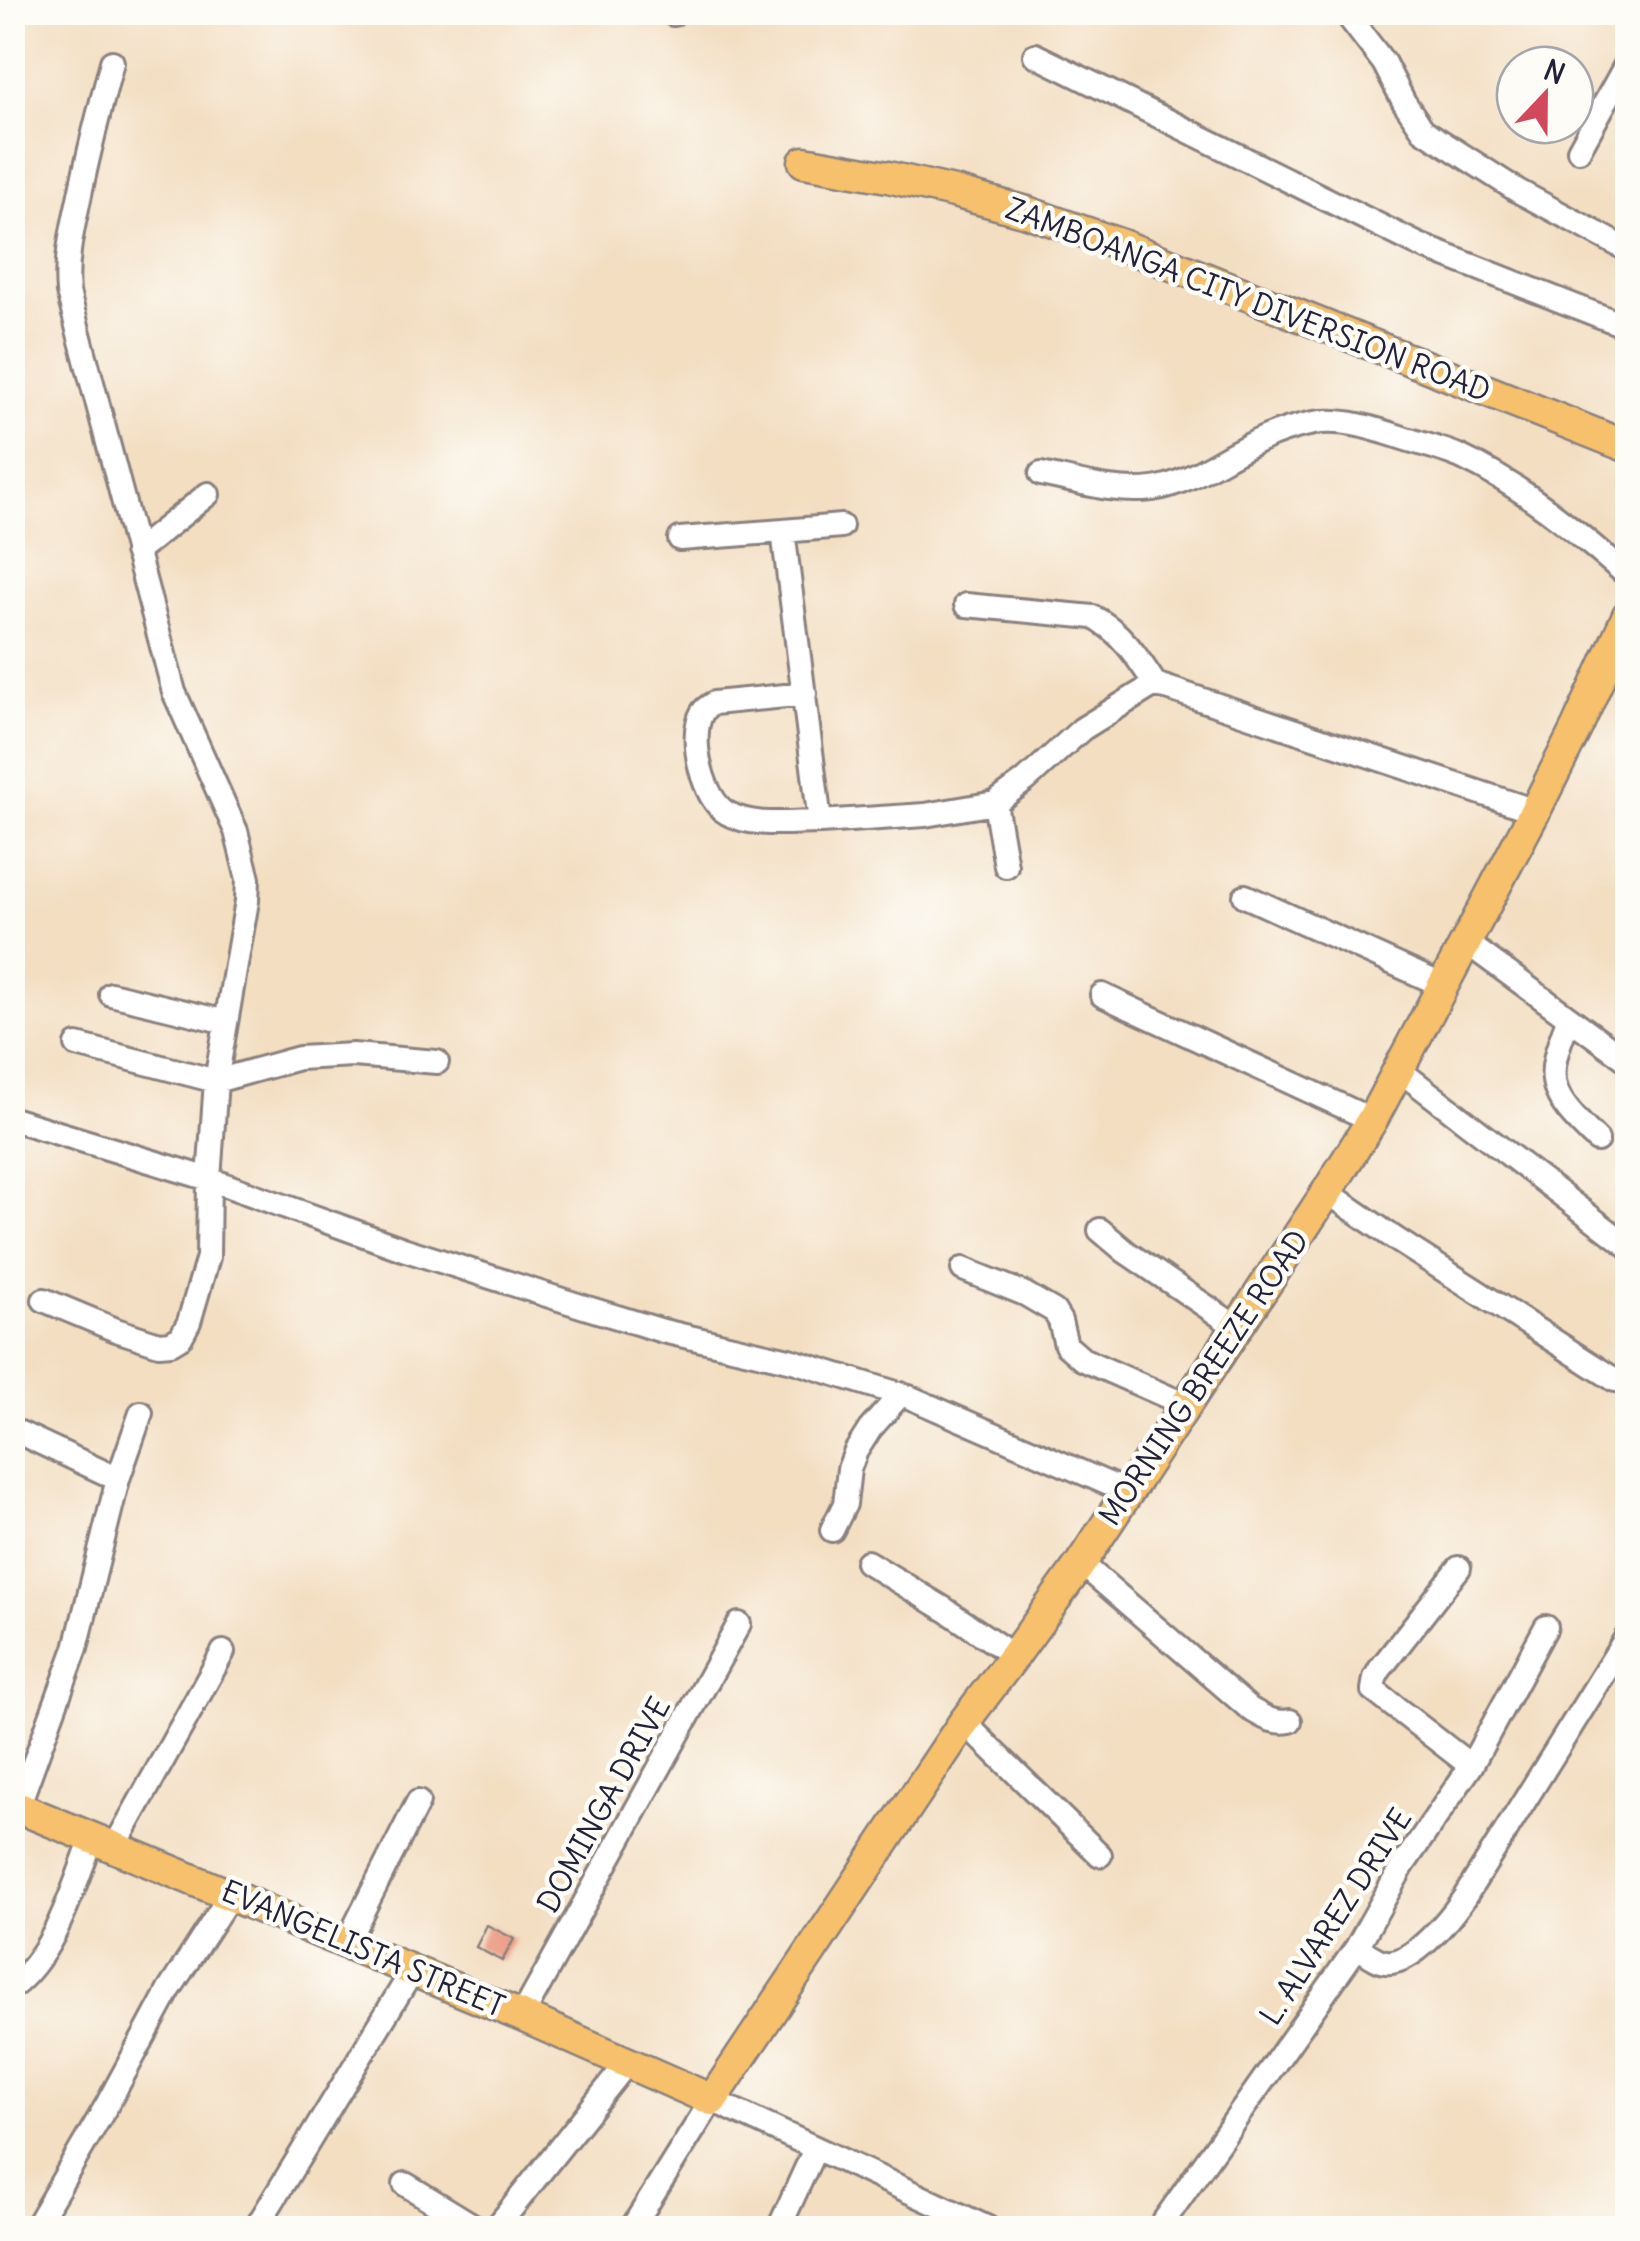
<svg xmlns="http://www.w3.org/2000/svg" width="1640" height="2241" viewBox="0 0 1640 2241" font-family="Delius,sans-serif">
	<style>
		.building { fill: #ec9d87 }
		.lines { fill: none; stroke-linecap: round; stroke-linejoin: round }
		.minor-casing { stroke: #8a807e; stroke-width: 28 }
		.major-casing { stroke: #8a807e; stroke-width: 35 }
		.minor { stroke: #fff; stroke-width: 22 }
		.major { stroke: #f7c06c; stroke-width: 30 }
		.labels { text-anchor: middle; stroke-width: 9; stroke-linejoin: round; paint-order: stroke }
		.street-label { font-size: 30px; fill: #22223b; stroke: #fdfcf7 }
	</style>
	<rect width="100%" height="100%" fill="#fdfcf7"/>
	<filter id="ink" filterUnits="userSpaceOnUse"><feTurbulence type="fractalNoise" baseFrequency=".01" numOctaves="2"/><feDisplacementMap in="SourceGraphic" scale="20" xChannelSelector="R" yChannelSelector="G"/><feConvolveMatrix kernelMatrix="1 2 1 2 8 2 1 2 1" color-interpolation-filters="sRGB"/></filter>
	<filter id="wash" filterUnits="userSpaceOnUse"><feTurbulence type="fractalNoise" baseFrequency=".0048" numOctaves="4" result="noise"/><feDisplacementMap in="SourceGraphic" scale="40" xChannelSelector="R" yChannelSelector="G"/><feGaussianBlur stdDeviation="2.25" result="paint"/><feColorMatrix in="noise" values="0 0 0 0 0 0 0 0 0 0 0 0 0 0 0 0 0 1.4 0 .05"/><feComposite in="paint" operator="in"/></filter>
	<g filter="url(#wash)">
		<rect width="100%" height="100%" fill="#f3dec2"/>
		<g id="blocks">
			<path class="building" d="M487,1925L514,1939L502,1961L476,1947Z"/>
		</g>
	</g>
	<g filter="url(#ink)">
		<use href="#blocks" fill-opacity="0" stroke="#8a807e" stroke-width="2.5"/>
		<g class="lines">
			<defs>
				<path id="minor" d="M1345,12L1384,63L1404,102L1423,130L1518,191L1628,250
					M673,14V12
					M1035,55L1419,245L1628,327
					M1579,150L1628,61
					M1041,474C1077,481 1116,494 1153,489C1188,484 1218,460 1250,445C1269,435 1292,427 1314,423C1343,418 1376,429 1403,438C1422,444 1443,449 1461,457C1523,486 1576,531 1628,576
					M783,531L841,526
					M680,539L783,531L820,822L925,815L995,803
					M136,552L208,494
					M966,605L1093,617C1121,631 1138,658 1155,684L1535,811
					M805,694L714,703C709,706 705,708 702,713C688,737 703,800 727,813C753,828 791,822 820,822
					M1006,866L995,803L1026,780L1082,729L1155,684
					M1245,896L1444,986
					M1467,943L1628,1061
					M111,994L226,1022
					M1102,995L1372,1120
					M1569,1018C1543,1082 1548,1093 1597,1140
					M77,1045L216,1081L299,1058L353,1055L437,1062
					M1399,1070L1628,1246
					M12,1119L209,1179L403,1249L581,1306L663,1331L793,1361L909,1397L1127,1492
					M1327,1192L1397,1240L1615,1380
					M1100,1230L1126,1252L1238,1328
					M963,1269L1025,1294L1054,1311L1060,1321L1066,1345L1082,1359L1186,1405
					M44,1300L116,1330L159,1344L171,1343L181,1337L189,1322L208,1257L209,1179L216,1081L247,901L248,879L236,831L174,692L68,292C65,260 72,231 79,199C88,153 100,108 112,62
					M118,1479L141,1413
					M832,1530L845,1504L849,1469L856,1451L870,1429L901,1394
					M867,1562L946,1610L1014,1656
					M1081,1563L1250,1709C1264,1717 1273,1724 1290,1721
					M1459,1568L1380,1669L1375,1678L1373,1690L1471,1766
					M964,1722L1100,1855
					M18,1807L76,1648L118,1479L20,1433
					M115,1846L223,1652
					M347,1942L418,1802
					M1357,1947C1366,1952 1376,1961 1386,1962C1413,1965 1450,1918 1464,1898L1628,1635
					M12,1987C56,1954 73,1886 93,1837
					M522,2016L739,1624
					M405,2184L477,2228
					M35,2228L108,2103L169,1990L231,1894
					M256,2228L413,1970
					M496,2228L628,2062
					M632,2228L712,2100L988,2228
					M779,2228L815,2149
					M1159,2228L1357,1947L1403,1865L1471,1766L1546,1627"/>
				<path id="major" d="M804,162L888,177L954,192L1027,212L1122,245L1628,447
					M12,1805L522,2016L712,2100L964,1722L1014,1656L1081,1563L1327,1192L1372,1120L1535,811L1577,727L1628,615"/>
			</defs>
			<use href="#minor" class="minor-casing"/>
			<use href="#major" class="major-casing"/>
			<use href="#minor" class="minor"/>
			<use href="#major" class="major"/>
		</g>
	</g>
	<g class="labels">
		<g class="street-label">
			<text transform="translate(1248 300) rotate(21)" y="10">ZAMBOANGA CITY DIVERSION ROAD</text>
			<text transform="translate(1204 1378) rotate(-56)" y="10">MORNING BREEZE ROAD</text>
			<text transform="translate(604 1805) rotate(-61)" y="10">DOMINGA DRIVE</text>
			<text transform="translate(1336 1917) rotate(-57)" y="10">L. ALVAREZ DRIVE</text>
			<text transform="translate(363 1949) rotate(23)" y="10">EVANGELISTA STREET</text>
		</g>
	</g>
	<rect width="1640" height="2241" fill="none" stroke="#fdfcf7" stroke-width="50"/>
	<g transform="translate(1545 95) rotate(22)"><circle r="48" fill="#fdfcf7" stroke="#a5a5ac" stroke-width="2.5"/>
	<path d="M0-8L18 38L0 25L-18 38Z" fill="#d1495b"/>
	<text y="-15" font-size="28" font-weight="bold" text-anchor="middle" fill="#22223b">N</text>
	</g>
</svg>
